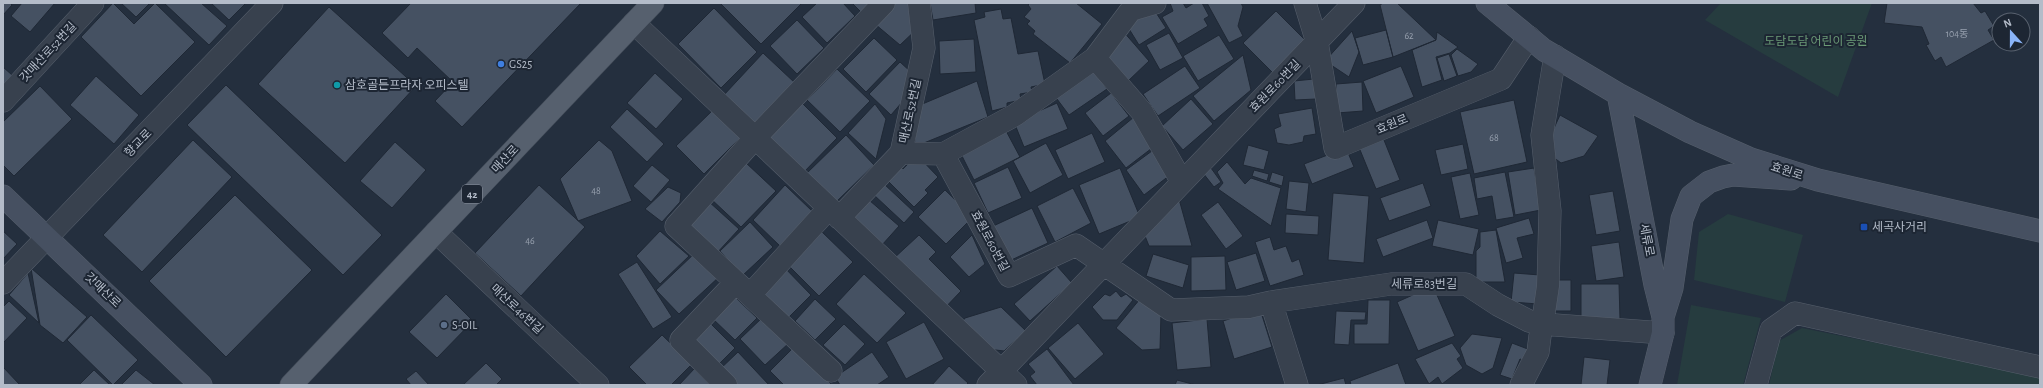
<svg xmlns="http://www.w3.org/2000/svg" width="2043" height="388" viewBox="0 0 2043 388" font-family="'Alegreya Sans','Noto Sans KR',sans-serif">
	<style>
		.green { fill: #263c3f }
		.building { fill: #455162; stroke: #1f2835 }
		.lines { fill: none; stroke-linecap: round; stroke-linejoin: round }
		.street-casing { stroke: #565f6c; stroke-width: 23 }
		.secondary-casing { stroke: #565f6c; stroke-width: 23 }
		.primary-casing { stroke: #414a57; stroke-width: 23 }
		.street { stroke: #38414e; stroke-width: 22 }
		.secondary { stroke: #465061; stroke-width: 22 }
		.primary { stroke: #56606e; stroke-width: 22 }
		.shop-dot { fill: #3f7fe0; stroke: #1d2633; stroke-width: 1.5 }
		.culture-dot { fill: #0f9aa8; stroke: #1d2633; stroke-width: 1.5 }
		.transit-dot { fill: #1a4fb4; stroke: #1d2633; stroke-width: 1.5 }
		.service-dot { fill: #5c6f8a; stroke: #1d2633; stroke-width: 1.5 }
		.labels { text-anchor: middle; stroke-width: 4; stroke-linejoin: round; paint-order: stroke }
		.number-label { font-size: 10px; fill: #98a1af }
		.shield { fill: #1d2633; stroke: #878f9c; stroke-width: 1 }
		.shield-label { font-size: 11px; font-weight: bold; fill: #b4bcc9 }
		.park-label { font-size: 12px; fill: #6b9a76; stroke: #1d2633 }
		.street-label { font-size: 12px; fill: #b4bcc9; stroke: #1d2633 }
		.poi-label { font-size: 12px; fill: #b4bcc9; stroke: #1d2633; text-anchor: start }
	</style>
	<rect width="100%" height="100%" fill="#242f3e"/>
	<path class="green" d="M1721,3H1872L1838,97L1705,20Z
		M1728,214L1803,235L1785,302L1694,280L1699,232Z
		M1691,305L1761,318L1743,385H1677Z
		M1802,328L2040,376V385H1769L1779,341Z"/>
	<path class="building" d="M3,3H10L12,5L3,15Z
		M22,3H55L30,32L11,16Z
		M113,3L134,24L155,3L195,42L141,96L81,37Z
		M121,3H150L136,17Z
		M164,3H201L227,26L209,45Z
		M211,3H246L229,20Z
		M411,3H581L462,127L435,101L453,82L417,48L408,58L382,33Z
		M720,3H802L761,44Z
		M817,3H843L855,16L827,43L802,17Z
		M852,3H872L862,13Z
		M893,3H911L918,28L900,45L875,24Z
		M930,3H975L976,13L933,20Z
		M1030,3H1076L1102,24L1070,63L1033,34L1035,31L1027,24L1030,21L1024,17L1031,9L1028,5Z
		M1170,3H1183L1186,8L1194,3H1202L1209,16L1204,19L1208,26L1178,44L1162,17L1173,11Z
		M1207,3H1241L1243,7L1238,26L1243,36L1229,43Z
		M1383,3H1397L1436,40L1393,57L1380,5Z
		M1887,3H1973L1981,13L1985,11L1994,26L1988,30L1994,40L1946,67L1941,57L1935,61L1926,45L1929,44L1922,27L1884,23Z
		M329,7L416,86L345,163L258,84Z
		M714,8L757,52L721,88L678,44Z
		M1153,8L1166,28L1139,45L1126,24Z
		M1001,9L1003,19L1011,18L1018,54L1038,51L1045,84L1031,87L1032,92L1020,94L1021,100L1007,103V107L992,111L974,20L985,17L984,12Z
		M1276,11L1306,41L1273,73L1243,43Z
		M797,20L824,48L797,74L770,46Z
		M1122,30L1149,61L1127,82L1107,58Z
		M1386,30L1393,57L1363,65L1355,38Z
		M1352,31L1359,52L1349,77L1325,61Z
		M1437,32L1458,47L1450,53L1436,57L1442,80L1422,87L1412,50L1436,40Z
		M1169,33L1183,58L1160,70L1146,45Z
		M1219,35L1234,59L1198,81L1183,56Z
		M874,38L897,60L866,92L843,69Z
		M974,39L976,72L940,74L939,41Z
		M1457,49L1478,64L1471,72L1458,76L1451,55Z
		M763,53L795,83L756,125L723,96Z
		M1449,54L1457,76L1444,81L1437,58Z
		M1243,55L1251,90L1214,121L1193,96Z
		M900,62L912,73L909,94L891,115L869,94Z
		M1090,64L1107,89L1069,115L1051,91Z
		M1185,66L1200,88L1158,116L1143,94Z
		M1401,66L1414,97L1376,113L1363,81Z
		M3,67L12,75L3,85Z
		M837,69L870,101L840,132L807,100Z
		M655,73L683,99L656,129L627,103Z
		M96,76L139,115L114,144L70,105Z
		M1314,79L1316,99L1295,100L1294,81Z
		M977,81L988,117L914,147L920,105Z
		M1362,82L1363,111L1337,113L1336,84Z
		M226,85L382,235L343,275L187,125Z
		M40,86L72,119L14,176L3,165V122Z
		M1111,93L1129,116L1103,136L1085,113Z
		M1191,99L1213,124L1183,150L1162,126Z
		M1514,100L1527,162L1474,174L1460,112Z
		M801,102L837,138L803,173L766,138Z
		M1057,103L1068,129L1024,147L1014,122Z
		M875,104L886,119L876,159L848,133Z
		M1312,108L1316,134L1304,136L1303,142L1289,145L1277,143L1274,129L1281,126L1278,114Z
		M627,109L664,144L647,162L610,127Z
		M713,110L740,138L704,174L676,146Z
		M1560,115L1598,136L1584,156L1561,163L1544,150Z
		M1134,117L1156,145L1126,168L1105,141Z
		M1004,127L1020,157L974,180L959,150Z
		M1092,133L1105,162L1068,179L1055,150Z
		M846,135L874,165L834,204L805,175Z
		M1382,135L1400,180L1376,189L1358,145Z
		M193,140L232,177L142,272L103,235Z
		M599,140L612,151L632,201L578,221L560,179Z
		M395,142L426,170L392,208L360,181Z
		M1046,143L1063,175L1030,193L1013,161Z
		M1463,144L1468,169L1441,175L1435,150Z
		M1248,145L1269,151L1264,170L1243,165Z
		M1156,148L1174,172L1144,195L1126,170Z
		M1346,148L1354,167L1312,184L1304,164Z
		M917,155L938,177L925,190L928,193L914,207L883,176L897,163L903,169Z
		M745,162L776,191L741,227L710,198Z
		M1227,162L1245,184L1251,178L1281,188L1271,226L1218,189L1223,183L1217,172Z
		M652,165L670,180L651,202L633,186Z
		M1008,167L1022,198L988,213L974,183Z
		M1120,168L1140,217L1099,234L1079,185Z
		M1211,168L1221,182L1214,187L1203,173Z
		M1534,168L1541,210L1515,215L1508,172Z
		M1254,170L1269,174L1267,181L1252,176Z
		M1272,172L1284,176L1282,186L1269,182Z
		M1505,172L1514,217L1496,220L1492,196L1477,199L1474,178Z
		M1470,173L1479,215L1460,219L1451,177Z
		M1289,181L1309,183L1306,212L1286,209Z
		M1423,183L1431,206L1389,221L1380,198Z
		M884,184L914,212L904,223L874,195Z
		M539,185L585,227L521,296L475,253Z
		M785,185L812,211L780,246L753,220Z
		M668,187L681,193L680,202L662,222L645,209Z
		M1073,188L1091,223L1055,242L1037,206Z
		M945,190L973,217L946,244L918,217Z
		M1613,191L1620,231L1596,235L1589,195Z
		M1333,193L1369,196L1364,263L1328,260Z
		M235,195L312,270L226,357L149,281Z
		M1179,199L1192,246H1149L1145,236Z
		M707,200L739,229L716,254L684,225Z
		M869,200L899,226L882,245L852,218Z
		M1218,202L1243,236L1226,249L1201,215Z
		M1032,208L1048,243L1007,262L991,227Z
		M1286,214L1319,216L1318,235L1285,233Z
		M1529,218L1534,234L1517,238L1523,258L1506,263L1496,228Z
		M1427,220L1433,238L1383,257L1376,239Z
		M1438,220L1479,229L1473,255L1432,246Z
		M750,222L773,247L742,276L720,251Z
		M820,230L853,262L819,296L787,264Z
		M1496,230L1505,282H1476V251L1480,247V232Z
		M3,231L17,244L3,259Z
		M660,231L689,256L660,284L636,256Z
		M919,235L936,252L929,259L961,291L942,311L892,260Z
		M972,235L985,264L969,277L950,257Z
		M1270,237L1274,250L1286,246L1292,262L1299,259L1304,275L1270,286L1255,242Z
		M1619,242L1624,277L1596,281L1591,246Z
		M696,252L720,276L679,314L656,290Z
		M1256,253L1265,281L1236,290L1227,262Z
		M1153,254L1189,265L1183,288L1146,276Z
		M1225,256L1226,290L1191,291V257Z
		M637,262L672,317L653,329L618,274Z
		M783,266L811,295L788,318L759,290Z
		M1057,266L1072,283L1030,321L1014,304Z
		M31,268L87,317L63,343L40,325Z
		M28,273L39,323L9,295Z
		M1514,273L1540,275L1538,304L1511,302Z
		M864,274L906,313L877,343L836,304Z
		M1550,280H1571V311H1550Z
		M1581,284H1619L1620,319L1581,320Z
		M1433,286L1455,336L1418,351L1397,302Z
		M1116,291L1121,297L1126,294L1133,300L1117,320H1103L1092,307L1105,294L1110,296Z
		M446,294L473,321L437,358L409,332Z
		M734,296L757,318L735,340L712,318Z
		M815,299L836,319L815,340L795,321Z
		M1140,299L1161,314L1160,349L1142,350L1116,328Z
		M1368,300H1390L1389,344H1354V324H1367Z
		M9,301L27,318L3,343V307Z
		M1001,307L1026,331L1004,351L980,348L958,327L965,318Z
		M1260,309L1272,347L1234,359L1223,321Z
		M1336,311L1366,312L1365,320H1351L1349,345L1334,344Z
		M91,315L138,360L113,385L67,340Z
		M764,316L789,343L765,365L740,339Z
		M705,318L735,348L714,369L684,339Z
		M1207,319L1211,367L1177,370L1172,323Z
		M924,322L944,359L906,379L886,342Z
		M1078,323L1104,354L1075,379L1048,348Z
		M844,324L865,344L845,365L823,345Z
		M1472,334L1502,338L1493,368L1482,374L1466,365L1460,348Z
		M662,335L692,364L671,385H647L629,367Z
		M1452,343L1461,356L1457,359L1463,368L1442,384L1438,377L1429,384L1415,359Z
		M1512,343L1533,351L1529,362L1520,359L1512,379L1500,375Z
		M794,347L832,385H784L770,371Z
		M1047,349L1074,385H1037L1030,376L1035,372L1028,364Z
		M738,352L769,385H729L717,372Z
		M872,352L889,377L877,385H840L835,377Z
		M1584,357L1610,360L1607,385H1581Z
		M486,363L502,379L496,385H463Z
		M1398,363L1406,385H1351L1350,381Z
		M949,366L968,383L966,385H932Z
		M3,367L20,385H3Z
		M694,369L710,385H679Z
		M94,370L110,385H79Z
		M136,370L155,385H121Z
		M416,371L429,385H411L406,379Z
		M1344,378L1346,385H1317Z
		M1177,380L1196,385H1175Z"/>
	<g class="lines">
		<defs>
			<path id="street" d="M1305,3L1317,42L1335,148L1501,79L1529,37
				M634,23L1016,385
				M1095,58L1142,112L1182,182
				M3,101L93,3
				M901,153L943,154L1015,115L1095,58L1131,10L1155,3
				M943,154L1009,276L1076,245L1171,310L1249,307L1271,302L1391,284H1466L1498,305L1529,321L1542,324L1663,333
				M839,218L901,153L924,48L919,3
				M436,232L598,385
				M3,283L272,3
				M750,295L829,208
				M1271,302L1297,385
				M1544,313L1548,286L1550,211L1542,135L1555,56
				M831,371L676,226L755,138L884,3
				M726,385L681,340L736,282
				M988,385L1354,3
				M1521,385L1538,352L1540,336
				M1756,385L1771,330L1795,313L2040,367"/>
			<path id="secondary" d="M1487,3L1544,50L1618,94L1690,132L1751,159L1818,180L2040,231
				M1618,94L1655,285L1663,317V333L1650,385
				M3,196L201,385
				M1663,317L1672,288L1682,219L1691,196L1709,182L1723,177L1733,175L1791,179"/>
			<path id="primary" d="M291,385L653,3"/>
		</defs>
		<use href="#street" class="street-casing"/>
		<use href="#secondary" class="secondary-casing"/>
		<use href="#primary" class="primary-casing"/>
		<use href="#street" class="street"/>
		<use href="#secondary" class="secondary"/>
		<use href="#primary" class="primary"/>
	</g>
	<circle class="shop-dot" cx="501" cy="64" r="4"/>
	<circle class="culture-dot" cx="337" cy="85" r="4"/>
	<rect class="transit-dot" x="1860" y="223" width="8" height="8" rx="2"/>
	<circle class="service-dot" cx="444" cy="325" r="4"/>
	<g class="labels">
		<g class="number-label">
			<text x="1957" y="37">104동</text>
			<text x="1409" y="39">62</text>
			<text x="1494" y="141">68</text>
			<text x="596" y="194">48</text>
			<text x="530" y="244">46</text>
		</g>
		<rect class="shield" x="462" y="185" width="20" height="18" rx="3"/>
		<g class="shield-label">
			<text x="472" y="198">42</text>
		</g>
		<g class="park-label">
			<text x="1816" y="45">도담도담 어린이 공원</text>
		</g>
		<g class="street-label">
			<text transform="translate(48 52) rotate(-47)" y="4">갓매산로52번길</text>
			<text transform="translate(1275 86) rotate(-46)" y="4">효원로60번길</text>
			<text transform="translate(910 111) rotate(-78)" y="4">매산로52번길</text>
			<text transform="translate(1392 124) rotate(-22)" y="4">효원로</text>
			<text transform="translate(138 143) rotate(-46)" y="4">향교로</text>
			<text transform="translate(505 159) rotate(-47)" y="4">매산로</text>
			<text transform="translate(1787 171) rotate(18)" y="4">효원로</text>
			<text transform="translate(1647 240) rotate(79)" y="4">세류로</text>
			<text transform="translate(990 241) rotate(62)" y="4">효원로60번길</text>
			<text x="1424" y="288">세류로83번길</text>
			<text transform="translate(103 290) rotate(44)" y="4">갓매산로</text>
			<text transform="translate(517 309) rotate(43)" y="4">매산로46번길</text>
		</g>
		<g class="poi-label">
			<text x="509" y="68">GS25</text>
			<text x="345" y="89">삼호골든프라자 오피스텔</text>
			<text x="1872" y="231">세곡사거리</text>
			<text x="452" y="329">S-OIL</text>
		</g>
	</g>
	<rect width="2043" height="388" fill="none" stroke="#b4bcc9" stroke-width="8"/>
	<g transform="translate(2011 32) rotate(339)"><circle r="19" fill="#1d2633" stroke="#59626f"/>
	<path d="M0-3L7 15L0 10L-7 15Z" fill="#8ab4f8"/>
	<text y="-6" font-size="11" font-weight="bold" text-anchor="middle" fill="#b4bcc9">N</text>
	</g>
</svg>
